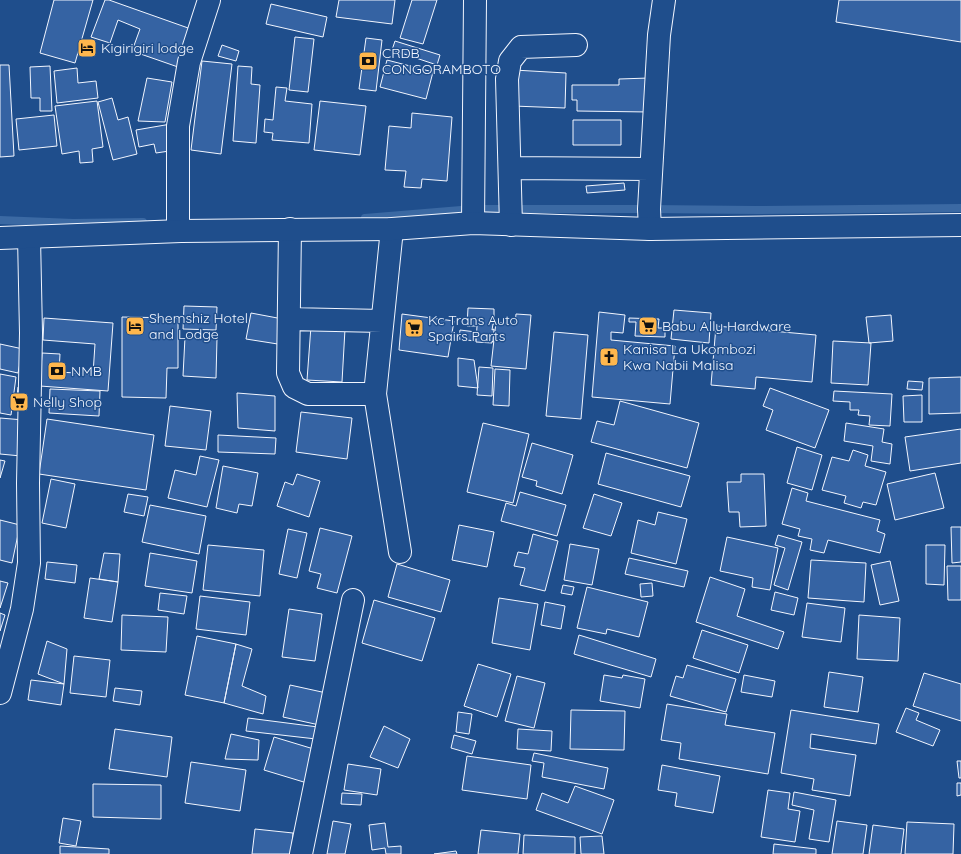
<svg xmlns="http://www.w3.org/2000/svg" width="961" height="854" viewBox="0 0 961 854" font-family="Quicksand,sans-serif">
	<style>
		.lines { fill: none; stroke-linecap: round; stroke-linejoin: round }
		.stream { stroke: #3b69a3; stroke-width: 8 }
		.building { fill: #3563a3; stroke: #f2f6ff }
		.minor-casing { stroke: #f2f6ff; stroke-width: 24 }
		.major-casing { stroke: #f2f6ff; stroke-width: 24 }
		.minor { stroke: #1f4e8c; stroke-width: 22 }
		.major { stroke: #1f4e8c; stroke-width: 22 }
		.labels { text-anchor: middle; stroke-width: 3; stroke-linejoin: round; paint-order: stroke }
		.poi-label { font-size: 14px; fill: #f2f6ff; stroke: #1f4e8c; text-anchor: start }
	</style>
	<rect width="100%" height="100%" fill="#1f4e8c"/>
	<g class="lines">
		<path class="stream" d="M365,218L473,209H649L756,210L961,208
			M0,220L73,223L143,222"/>
	</g>
	<path class="building" d="M54,0H93L75,63L40,53Z
		M105,0H109L191,29L178,67L132,51L140,29L118,20L110,43L91,37Z
		M339,0H395L392,24L336,17Z
		M412,0H437L423,44L400,38Z
		M839,0H961V42L836,22Z
		M271,4L327,17L323,37L266,24Z
		M295,37L314,39L308,92L289,90Z
		M366,38L382,40L376,91L359,89Z
		M395,41L440,55L437,65L392,50Z
		M222,45L239,51L236,61L218,56Z
		M387,60L433,72L426,99L380,87Z
		M202,61L232,64L221,154L191,150Z
		M0,65H9L14,156L0,157Z
		M50,66L52,111H40V98H31L30,67Z
		M238,66L252,67L251,84L260,85L256,143L233,141Z
		M77,68L78,83L96,81L98,98L57,103L54,71Z
		M514,70L566,73L565,108L513,106Z
		M147,78L172,82L165,122L138,121Z
		M649,78V112L577,111V100H572V85H619V79Z
		M276,87L287,88L285,101L312,104L309,143L272,140L273,133L264,132L265,119L273,120Z
		M112,98L118,120L128,117L137,154L113,160L98,102Z
		M97,101L103,147L92,149L93,162L80,163L79,151L62,154L55,106Z
		M320,101L366,106L360,155L314,150Z
		M412,113L452,117L447,181L422,179L421,188L404,187L406,171L385,170L389,126L411,128Z
		M54,115L57,146L19,150L16,119Z
		M573,120H621V145H573Z
		M171,124L176,150L156,153L154,144L139,147L136,130Z
		M624,183L625,190L587,193L586,186Z
		M184,306L217,307L216,330L183,329Z
		M468,308L494,309V324H493L492,330L494,329L493,342L492,341V343L476,342L477,326H467Z
		M674,310L711,313L709,343L671,339Z
		M599,312L625,315L623,333L611,332V340L675,346L670,404L592,397Z
		M251,313L288,320L284,345L246,339Z
		M402,314L454,321L448,357L399,350Z
		M516,314L531,315L526,369L491,366L496,322L515,324Z
		M891,315L893,341L869,343L866,317Z
		M122,317L178,318V368H167L166,398L122,397Z
		M44,318L113,323L108,391L40,386L42,353L60,354L59,372L93,374L95,344L43,340Z
		M629,318L659,319L658,328H665V337L635,336L636,322H629Z
		M311,326L345,329L342,382L307,380Z
		M716,326L816,335L812,382L756,377L755,389L711,385Z
		M460,330L476,332L475,341L459,339Z
		M554,332L588,335L581,419L546,416Z
		M185,337L217,338L216,378L183,376Z
		M833,341L871,343L868,385L831,383Z
		M0,344L23,349L18,373L0,369Z
		M458,358L474,360L478,388L458,386Z
		M479,367L493,368L492,396L477,395Z
		M495,369L510,370L509,406L493,405Z
		M0,374L16,377L11,415L0,413Z
		M961,377V413L929,414V378Z
		M908,381L923,382L922,390L907,389Z
		M18,387H26L23,408L16,407Z
		M770,388L829,410L815,448L766,430L773,410L763,406Z
		M50,389L100,391L99,416L49,413Z
		M834,391L892,394L890,426L869,425L870,416L858,415L859,410H850V402L833,401Z
		M237,393L275,396V431L238,428Z
		M922,395V422H904L903,396Z
		M620,401L699,423L687,468L591,442L597,421L614,425Z
		M170,406L211,411L206,450L165,446Z
		M301,412L352,418L347,459L296,452Z
		M0,418L24,420L21,456L0,454Z
		M47,419L154,435L146,490L39,474Z
		M483,423L529,434L513,503L467,492Z
		M846,423L884,429L882,442L892,444L890,464L871,461L873,446L844,441Z
		M961,429V463L910,471L905,437Z
		M218,435L276,438L275,454L218,452Z
		M532,443L573,455L562,494L536,486L537,481L522,477Z
		M797,447L822,455L812,490L787,483Z
		M853,450L868,455L865,466L886,472L876,505L863,502L861,508L844,503L846,496L822,490L832,457L849,461Z
		M606,453L690,476L681,507L598,484Z
		M200,456L219,460L207,507L168,498L175,470L196,475Z
		M0,460L5,461L0,478Z
		M223,466L258,473L252,506L239,504L237,513L216,508Z
		M935,473L944,508L895,520L887,484Z
		M297,474L320,481L309,517L277,506L285,482L293,485Z
		M741,474H764L766,526L740,527L739,512H729L727,482H741Z
		M51,479L75,484L66,528L42,523Z
		M792,488L808,493L806,501L880,520L877,531L885,534L880,553L828,540L824,553L810,550L812,539L798,536L800,529L782,524Z
		M520,492L566,505L557,536L501,521L506,503L516,506Z
		M128,494L148,497L144,516L124,512Z
		M594,494L622,503L611,536L583,528Z
		M150,505L206,516L199,554L142,542Z
		M658,512L687,519L676,564L631,553L638,520L655,525Z
		M0,520L20,525L12,563L0,560Z
		M459,525L494,532L487,567L452,560Z
		M951,527H961V562L952,563Z
		M320,528L352,536L337,593L317,588L321,574L309,571Z
		M288,529L307,533L297,578L279,574Z
		M533,534L558,541L545,591L520,585L525,568L514,566L518,552L528,554Z
		M778,535L802,542L788,590L774,585L785,548L775,545Z
		M727,537L778,548L770,590L752,587L753,578L720,571Z
		M570,544L599,549L592,585L564,580Z
		M208,545L264,550L260,596L203,590Z
		M926,545H945L944,585L926,584Z
		M104,553L120,554L118,582L99,579Z
		M150,553L197,561L192,593L145,586Z
		M629,558L688,571L684,587L625,574Z
		M811,560L866,563L864,602L808,598Z
		M890,561L899,601L880,605L871,565Z
		M47,562L77,565L75,583L45,579Z
		M397,564L450,580L441,612L388,597Z
		M947,566H961V600H948Z
		M710,577L745,589L737,616L784,632L778,649L696,622Z
		M90,578L118,582L112,622L84,618Z
		M0,581L8,583L0,608Z
		M652,583L653,596L641,597L640,584Z
		M563,585L574,587L572,595L561,593Z
		M587,587L648,602L639,637L607,629L606,634L577,628Z
		M775,592L798,598L794,615L771,610Z
		M160,593L187,596L184,614L158,610Z
		M200,596L250,602L246,635L196,629Z
		M499,598L538,604L530,650L492,643Z
		M374,600L435,618L422,661L362,643Z
		M545,602L565,606L561,629L541,625Z
		M807,603L845,608L841,642L802,637Z
		M289,609L322,614L315,661L282,657Z
		M0,613L5,615L0,631Z
		M122,615L168,617L166,652L121,650Z
		M859,615L900,618L898,661L857,659Z
		M702,630L748,645L739,673L693,658Z
		M579,635L656,659L651,677L574,654Z
		M197,636L236,644L224,703L185,695Z
		M47,641L67,649L64,684L38,674Z
		M236,644L252,649L242,686L266,696L263,714L224,703Z
		M74,656L110,660L106,697L70,693Z
		M478,664L511,674L497,717L464,706Z
		M687,665L736,679L726,712L670,696L676,676L683,678Z
		M829,672L863,677L858,712L824,707Z
		M924,673L961,684V721L913,706Z
		M604,675L622,678L623,675L645,679L640,708L600,701Z
		M744,675L775,681L772,697L741,692Z
		M517,676L545,683L534,728L505,721Z
		M31,680L64,684L61,705L28,700Z
		M290,685L331,694L324,726L283,717Z
		M115,688L142,691L140,705L113,701Z
		M667,704L727,714L725,725L775,733L768,774L679,759L681,743L661,740Z
		M906,708L919,713L916,720L940,730L933,746L896,732Z
		M571,710L625,711L624,750L570,749Z
		M791,710L879,724L876,744L811,734L810,748L856,755L850,796L812,790L814,779L781,773Z
		M458,712L472,714L469,734L456,732Z
		M248,718L318,727L316,739L246,731Z
		M384,726L410,739L398,768L370,757Z
		M115,729L172,737L167,777L109,769Z
		M518,729L552,731L551,751L517,749Z
		M231,734L259,740L258,760L225,759Z
		M454,735L476,741L472,754L451,748Z
		M274,737L317,750L307,783L264,770Z
		M534,753L608,768L604,789L542,777L544,763L532,761Z
		M467,756L531,765L527,799L462,790Z
		M957,761H961V778H959Z
		M191,762L246,770L240,811L185,803Z
		M348,764L381,769L377,795L344,790Z
		M662,765L720,776L713,813L675,806L677,793L658,790Z
		M957,783H961V795L957,796Z
		M93,784L161,785V819L93,817Z
		M575,786L614,800L602,834L536,810L542,793L568,803Z
		M768,790L790,793L788,809L800,811L795,842L761,837Z
		M794,792L836,800L829,842L809,839L814,810L792,805Z
		M342,793L362,794L361,805L341,804Z
		M63,818L81,821L76,846L59,843Z
		M333,821L351,824L345,854H327Z
		M837,821L867,825L863,854H832Z
		M907,822L954,824L953,854H905Z
		M385,823L388,847L401,846V854H386L385,848L372,850L369,825Z
		M873,825L904,829L901,854H869Z
		M255,829L293,833L291,854H252Z
		M481,830L520,834L518,854H478Z
		M524,835L575,837V854H523Z
		M602,836L604,854H581L580,837Z
		M774,844L816,849V854H773Z
		M60,846L109,849V854H60Z
		M456,851L457,854H434Z"/>
	<g class="lines">
		<defs>
			<path id="minor" d="M510,168L651,169
				M473,223L475,0
				M511,225L507,79L510,61L521,47L576,45
				M290,229L288,373L294,387L308,394H375
				M392,229L375,394L400,552
				M650,229L649,209L659,35L664,0
				M181,231L178,221V126L189,62L209,0
				M289,319L382,321
				M0,693L22,609L29,563L28,483L31,333L29,237
				M301,854L353,600"/>
			<path id="major" d="M0,238L181,231L392,229L473,223L650,229L961,225"/>
		</defs>
		<use href="#minor" class="minor-casing"/>
		<use href="#major" class="major-casing"/>
		<use href="#minor" class="minor"/>
		<use href="#major" class="major"/>
	</g>
	<defs>
		<symbol id="hotel-square" viewBox="-11 -11 22 22"><rect x="-9" y="-9" width="18" height="18" rx="4" fill="#ffb74d" stroke="#1f4e8c"/><path d="M-6-4.5h1.5V1H6V5H4.5V3h-9V5H-6ZM-4 0a1.8 1.8 0 1 1 3.6 0ZM.5 0V-2.5h3Q6-2.5 6 0Z" fill="#111"/></symbol>
		<symbol id="bank-square" viewBox="-11 -11 22 22"><rect x="-9" y="-9" width="18" height="18" rx="4" fill="#ffb74d" stroke="#1f4e8c"/><path d="M-6-4H6V4H-6ZM0-2.3a2.3 2.3 0 1 0 0 4.6a2.3 2.3 0 1 0 0-4.6Z" fill="#111"/></symbol>
		<symbol id="supermarket-square" viewBox="-11 -11 22 22"><rect x="-9" y="-9" width="18" height="18" rx="4" fill="#ffb74d" stroke="#1f4e8c"/><path d="M-6-5.5h2.5l.6 2H6L4.5 2H-2.5L-4.4-4H-6ZM-1.5 3.2a1.3 1.3 0 1 0 .1 0ZM3 3.2a1.3 1.3 0 1 0 .1 0Z" fill="#111"/></symbol>
		<symbol id="church-square" viewBox="-11 -11 22 22"><rect x="-9" y="-9" width="18" height="18" rx="4" fill="#ffb74d" stroke="#1f4e8c"/><path d="M-1.2-6h2.4v3.5h3.3v2.4h-3.3V6h-2.4V-.1h-3.3v-2.4h3.3Z" fill="#111"/></symbol>
	</defs>
	<g fill-rule="evenodd">
		<use href="#hotel-square" x="76" y="37" width="22" height="22"/>
		<use href="#bank-square" x="357" y="50" width="22" height="22"/>
		<use href="#hotel-square" x="124" y="315" width="22" height="22"/>
		<use href="#supermarket-square" x="637" y="315" width="22" height="22"/>
		<use href="#supermarket-square" x="403" y="317" width="22" height="22"/>
		<use href="#church-square" x="598" y="346" width="22" height="22"/>
		<use href="#bank-square" x="46" y="360" width="22" height="22"/>
		<use href="#supermarket-square" x="8" y="391" width="22" height="22"/>
	</g>
	<g class="labels">
		<g class="poi-label">
			<text x="101" y="53">Kigirigiri lodge</text>
			<text x="382" y="58">CRDB<tspan x="382" dy="16">CONGORAMBOTO</tspan></text>
			<text x="149" y="323">Shemshiz Hotel<tspan x="149" dy="16">and Lodge</tspan></text>
			<text x="428" y="325">Kc Trans Auto<tspan x="428" dy="16">Spairs Parts</tspan></text>
			<text x="662" y="331">Babu Ally Hardware</text>
			<text x="623" y="354">Kanisa La Ukombozi<tspan x="623" dy="16">Kwa Nabii Malisa</tspan></text>
			<text x="71" y="376">NMB</text>
			<text x="33" y="407">Nelly Shop</text>
		</g>
	</g>
</svg>
